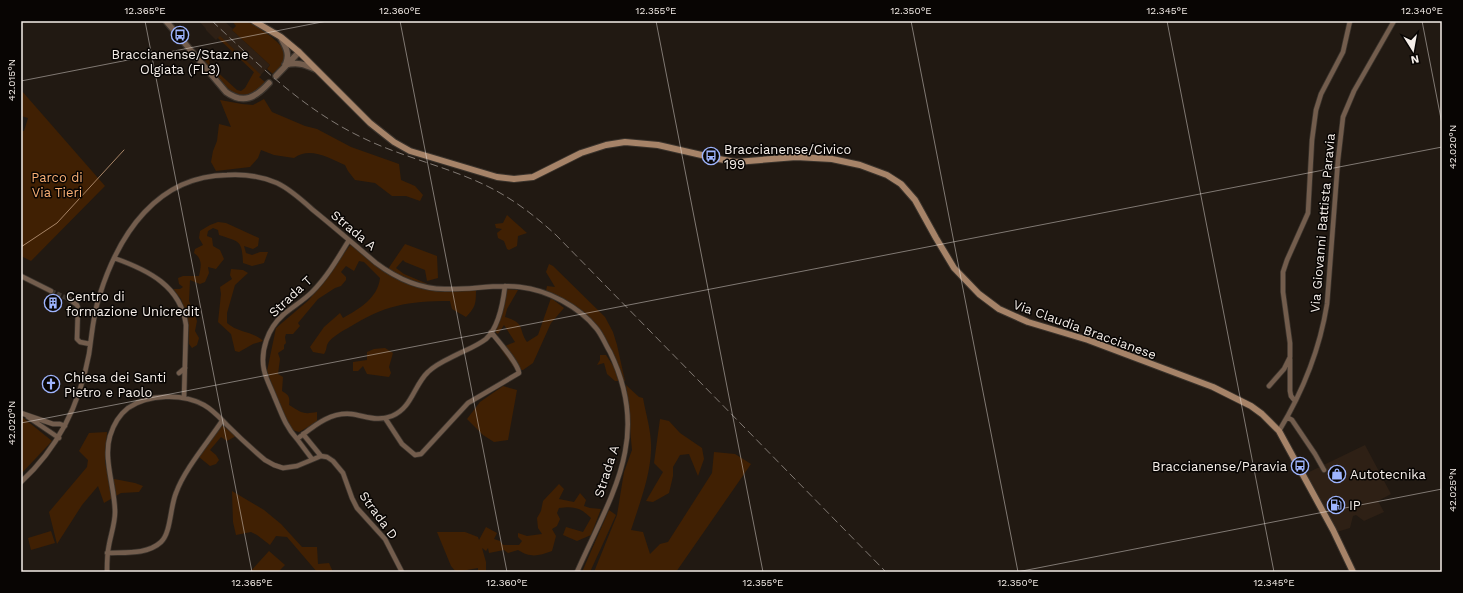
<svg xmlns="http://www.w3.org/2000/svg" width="1463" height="593" viewBox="0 0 1463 593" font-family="'Work Sans',sans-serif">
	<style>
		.built { fill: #2e2015 }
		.green { fill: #402003 }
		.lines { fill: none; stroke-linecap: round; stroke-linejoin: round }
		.stream { stroke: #a78466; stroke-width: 1 }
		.minor-tunnel { stroke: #413932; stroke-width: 4.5; stroke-dasharray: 4.5 2; stroke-linecap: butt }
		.minor-casing { stroke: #3a332c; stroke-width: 6 }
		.tertiary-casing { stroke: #3a332c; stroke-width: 8 }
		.secondary-casing { stroke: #3a332c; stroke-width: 8 }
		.minor { stroke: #735d4d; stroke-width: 4.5 }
		.tertiary { stroke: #735d4d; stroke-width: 5.5 }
		.secondary { stroke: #a68368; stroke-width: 6 }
		.rail { stroke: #817973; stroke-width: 1; stroke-dasharray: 8 4; stroke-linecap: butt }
		.ticks { fill: none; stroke: #f5eee9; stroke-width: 1; stroke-opacity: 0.45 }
		.labels { text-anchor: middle; stroke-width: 3; stroke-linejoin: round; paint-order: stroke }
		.poi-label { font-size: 13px; fill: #f5eee9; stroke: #080503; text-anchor: start }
		.park-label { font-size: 13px; fill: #f9af74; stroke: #080503 }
		.street-label { font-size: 13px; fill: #f5eee9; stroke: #080503 }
		.neatline { fill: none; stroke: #f5eee9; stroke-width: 1.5 }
		.ticks-label { font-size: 10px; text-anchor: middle; fill: #f5eee9 }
	</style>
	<rect width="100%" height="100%" fill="#211912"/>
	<path class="built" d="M199,21H224L233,29L232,30L270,65L259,77L218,38L216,40L206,30V29Z
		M1365,445L1391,494L1378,501L1384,512L1364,521L1356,515L1353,516L1350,528L1337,532L1305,474Z"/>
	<path class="green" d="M232,21C236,21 241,20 245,21C254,23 288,46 286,57C285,63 277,69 273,74L267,69L270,65L232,30L236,26Z
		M220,36L261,75L259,77L265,82C239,112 221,82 204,61L203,59L208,55L212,59H209L210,65H212L214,69L237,90L241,91L245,88L254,72L218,38Z
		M21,90L105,186L31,261L21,256V131H24L28,118L21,116Z
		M264,99L272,112L305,126L317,129L351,147L399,164L401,180L415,186L423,195L420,201L406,196H392L375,183L355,180L348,171L345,165C330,158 309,146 294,158L274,155L261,150L258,158L250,167L216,171L211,162L213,151L217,141L219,124L231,127L220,100L242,104L253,105Z
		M507,215L527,233L518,236L517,246L509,250L507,249L504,241L498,238L497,233L502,229L496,228L495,224L503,223Z
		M218,222L226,223L259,238L258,246L253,249L244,246L246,253L252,255L260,252H268L264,263L252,266L243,263C242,240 240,242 219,235L218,230L213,228L208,231L207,236L212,238L213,246L220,250L224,259L216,269L208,267L209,273L205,282L200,284L190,280L189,301L197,321L195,331L199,338L197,345L192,348L189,344L188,323L181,299L173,289H180L183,287L179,284L178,278L183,276H199C201,267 203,259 194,253L195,249L203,245L199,238L200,231L210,225Z
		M351,244L386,272L405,244L437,256L438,278L427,281L425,270L405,262L403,260L396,268L404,274L430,285L420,289L461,290L476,288C476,303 476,307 466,317L452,309L450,301C407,301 385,305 348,328C342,331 332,337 328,343C326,346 327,350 324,354L313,352L310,347L324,327L340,313L343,318C359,309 378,298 380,278L364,262L359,261L354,271L346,266L341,272L346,277V280L341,286L335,288L318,299L298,323L300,326L293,334H286L285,337L286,343L284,345V349L278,353L280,359L278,374L283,377L282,391C289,395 290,397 289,405C301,412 302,415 317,412V422L299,432L292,430L285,420L267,371L276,328L309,300Z
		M549,264L553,266L605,317L613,332L617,345L625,381H615L607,374L604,363L597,365L600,360V355H606L614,367L617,364L590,320L546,291L547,286L555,287L546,272Z
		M231,269L243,270L248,273L235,285L227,313V323C238,333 253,331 263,341L253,344L239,352L235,351L231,334L218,322L221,294L220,287L232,279L230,275Z
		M505,289L518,290L507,309L505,317C526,323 518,329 527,342L538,335L551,298L564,308L551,323L533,363L523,370L515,369L500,348L515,342L504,325L498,334L494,331Z
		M385,348L393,353L389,367L391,373L389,377L367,374L363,366L358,371H353V362L367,360V352L374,349Z
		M626,385L639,397L643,398C646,415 652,433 651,451C650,477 639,505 631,530L643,532L650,554L660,544L668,542L712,473L714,452L735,454L751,464L676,572H594L617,515L624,472L632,450Z
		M503,386L517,390L508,440L494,442L483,435L467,419L480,402Z
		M21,416L52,441L21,474Z
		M660,419L669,421L680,433L702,448L704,459L698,476L689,454L680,455L673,467V476L669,493L653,502L646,501L663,472L654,463Z
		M222,425L236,436L227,441L221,437L210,450L216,455L219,460L216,464L210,466L199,457Z
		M107,432L105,463L109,478L135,483L143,486L139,492L121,493L104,503L98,486L82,505L57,544L49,512L87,467L88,460L79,451L89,433Z
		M559,484L564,489L559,499L574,502L580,493L586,500L584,506L590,508L601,509L591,535L577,541L563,535L566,527L583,532L591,518C580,507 573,506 559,508L557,513L560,519L557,526L552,529L556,536L552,551C538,556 531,558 518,550L508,553L504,550L489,553L488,548L486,551L482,548L486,562V572H478V568L456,572L451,566L437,532H465L478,537L479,540L486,527L497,533L494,539L500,541L503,545H519L522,541L518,537V533L527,536L542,534L538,528L537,518L541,511L543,501Z
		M232,491L264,510L281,524L302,547H317L318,564L329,563L333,572H317L287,537L276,536L270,545L257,535L251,532L236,535L233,522Z
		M609,510L616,515L590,572H582Z
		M51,531L55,543L31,550L28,538Z
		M269,551L285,565L278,572H250Z"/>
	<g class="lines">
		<path class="stream" d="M21,247L57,223L124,150"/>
		<path class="minor-tunnel" d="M51,291L69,299"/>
		<defs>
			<path id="minor" d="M349,240C338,258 327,277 312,292C303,301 292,307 283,315C268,328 260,351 264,370C266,379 271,388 274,396C281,412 285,426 297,439C313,427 329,412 351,414C366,416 377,422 392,416C412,408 414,385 428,372C436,364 446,360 456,355C466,350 477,346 486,339C499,327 503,303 505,286
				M114,258C148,270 181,286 186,325L184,398
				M21,276L51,291
				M69,299L77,305L78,308L77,339L80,342L90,344
				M1290,359V391L1291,396L1295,401
				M179,373L185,368
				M1269,386L1284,369L1290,357V343L1283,292V272L1287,260L1308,213L1312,140L1316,110L1321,94L1343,52L1350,21
				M21,413L53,424H60L65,426
				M28,417L59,438
				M1287,417L1292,420L1315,454L1324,470
				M385,418L402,444L415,455L421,454L468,403L519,373C518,363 498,341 491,332
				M1279,431C1302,393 1320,348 1327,304L1338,160L1343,117L1354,91L1394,21
				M303,434L321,456
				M297,439L312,459
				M21,482C58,448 80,403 89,354C92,334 93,314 100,294C119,234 157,176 227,175C243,174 261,176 277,183C290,189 302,200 313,210C334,227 355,245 376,263C396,278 418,289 445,289C470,290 495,284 520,287C548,290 579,307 596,328C602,335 605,344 610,352C625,383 632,417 625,452C618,491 593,535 577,572
				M107,553C124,552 147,555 161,542C171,533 170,507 176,493C184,470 208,442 222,421
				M107,572C107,563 107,554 109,545C111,534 115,523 115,512C115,488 103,459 110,436C113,426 119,415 128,408C148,394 183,393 204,405C213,410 220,418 227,425C239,437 252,449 265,460L274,465L283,468L297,466L321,456L327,457L333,461L343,473L352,498L357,508L385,539L402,572"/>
			<path id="tertiary" d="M166,21L226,92C244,105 256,97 269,83
				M281,38C285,46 290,53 286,63
				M285,65C297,62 304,64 315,69
				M276,76L299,52"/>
			<path id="secondary" d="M254,21L281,37L299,52L370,123L394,142L410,151L497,177L514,179L533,177L581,153L606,145L625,142L658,145L719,159L736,162L796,157L832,159L860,165L887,175L901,184L915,200L936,238L954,268L979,294L999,309L1028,322L1088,340L1213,387L1251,406L1262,414L1279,431L1333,530L1353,572"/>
		</defs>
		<use href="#minor" class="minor-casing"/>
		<use href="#tertiary" class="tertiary-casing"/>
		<use href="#secondary" class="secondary-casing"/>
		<use href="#minor" class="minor"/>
		<use href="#tertiary" class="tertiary"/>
		<use href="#secondary" class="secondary"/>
		<path class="rail" d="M212,21C259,65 304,110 363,138C402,157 445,166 485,185C512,198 534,215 556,235L886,572"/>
	</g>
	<path class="ticks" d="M145,21L252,572M400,21L507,572M656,21L763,572M911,21L1018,572M1167,21L1274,572M1422,21L1442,124M21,81L327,21M21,423L1442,147M1017,572L1442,489"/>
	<defs>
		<symbol id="bus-ring" viewBox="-11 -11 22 22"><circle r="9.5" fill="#080503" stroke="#9eb4fd" stroke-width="1.5"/><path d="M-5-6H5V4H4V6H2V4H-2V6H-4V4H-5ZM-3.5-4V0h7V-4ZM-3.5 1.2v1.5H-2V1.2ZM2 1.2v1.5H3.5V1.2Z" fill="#9eb4fd"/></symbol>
		<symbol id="building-ring" viewBox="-11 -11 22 22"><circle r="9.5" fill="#080503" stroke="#9eb4fd" stroke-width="1.5"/><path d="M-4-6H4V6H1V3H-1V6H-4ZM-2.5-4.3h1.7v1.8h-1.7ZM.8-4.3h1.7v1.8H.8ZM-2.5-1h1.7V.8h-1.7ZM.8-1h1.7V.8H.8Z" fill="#9eb4fd"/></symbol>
		<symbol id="church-ring" viewBox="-11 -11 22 22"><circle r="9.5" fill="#080503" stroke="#9eb4fd" stroke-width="1.5"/><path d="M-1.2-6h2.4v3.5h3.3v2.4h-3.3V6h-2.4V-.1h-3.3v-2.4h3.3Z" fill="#9eb4fd"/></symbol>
		<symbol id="shop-ring" viewBox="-11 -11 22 22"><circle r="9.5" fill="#080503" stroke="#9eb4fd" stroke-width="1.5"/><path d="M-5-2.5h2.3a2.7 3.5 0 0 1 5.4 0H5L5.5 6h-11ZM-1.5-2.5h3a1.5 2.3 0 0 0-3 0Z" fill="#9eb4fd"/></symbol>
		<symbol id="fuel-ring" viewBox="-11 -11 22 22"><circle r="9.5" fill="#080503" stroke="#9eb4fd" stroke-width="1.5"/><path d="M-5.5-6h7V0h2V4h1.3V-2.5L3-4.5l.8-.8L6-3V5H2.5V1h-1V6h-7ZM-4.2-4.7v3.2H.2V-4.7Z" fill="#9eb4fd"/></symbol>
	</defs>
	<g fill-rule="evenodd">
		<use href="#bus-ring" x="170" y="25" width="20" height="20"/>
		<use href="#bus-ring" x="701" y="146" width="20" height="20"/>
		<use href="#building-ring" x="43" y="293" width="20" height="20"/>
		<use href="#church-ring" x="41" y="374" width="20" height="20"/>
		<use href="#bus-ring" x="1290" y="456" width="20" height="20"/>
		<use href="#shop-ring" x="1327" y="464" width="20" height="20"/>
		<use href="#fuel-ring" x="1326" y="495" width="20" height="20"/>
	</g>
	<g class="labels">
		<g class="poi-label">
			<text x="180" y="59" text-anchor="middle">Braccianense/Staz.ne<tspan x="180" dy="15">Olgiata (FL3)</tspan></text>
			<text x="724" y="154">Braccianense/Civico<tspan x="724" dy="15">199</tspan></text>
			<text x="66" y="301">Centro di<tspan x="66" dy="15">formazione Unicredit</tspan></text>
			<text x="64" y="382">Chiesa dei Santi<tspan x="64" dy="15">Pietro e Paolo</tspan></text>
			<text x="1287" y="471" text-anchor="end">Braccianense/Paravia</text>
			<text x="1350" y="479">Autotecnika</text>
			<text x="1349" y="510">IP</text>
		</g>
		<g class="park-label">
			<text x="57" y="182">Parco di<tspan x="57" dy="15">Via Tieri</tspan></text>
		</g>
		<g class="street-label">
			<text transform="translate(1322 223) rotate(-85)" y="5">Via Giovanni Battista Paravia</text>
			<text transform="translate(354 230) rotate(40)" y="5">Strada A</text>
			<text transform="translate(290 296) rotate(-43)" y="5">Strada T</text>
			<text transform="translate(1085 329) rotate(20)" y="5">Via Claudia Braccianese</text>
			<text transform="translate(606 471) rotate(-72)" y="5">Strada A</text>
			<text transform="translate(379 515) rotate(54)" y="5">Strada D</text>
		</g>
	</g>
	<rect width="1463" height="593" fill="none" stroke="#080503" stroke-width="44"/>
	<g transform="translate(1413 50) rotate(169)" stroke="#080503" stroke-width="3" paint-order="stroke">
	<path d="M0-3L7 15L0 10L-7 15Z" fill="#f5eee9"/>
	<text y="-6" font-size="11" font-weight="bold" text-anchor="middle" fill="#f5eee9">N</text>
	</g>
	<rect x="22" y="22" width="1419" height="549" class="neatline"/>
	<g class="ticks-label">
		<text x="145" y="14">12.365°E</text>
		<text x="400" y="14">12.360°E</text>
		<text x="656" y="14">12.355°E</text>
		<text x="911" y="14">12.350°E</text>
		<text x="1167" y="14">12.345°E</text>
		<text x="1422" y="14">12.340°E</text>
		<text transform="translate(11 80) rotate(-90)" y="4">42.015°N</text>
		<text transform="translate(1452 147) rotate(-90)" y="4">42.020°N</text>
		<text transform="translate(11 423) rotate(-90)" y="4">42.020°N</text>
		<text transform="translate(1452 490) rotate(-90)" y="4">42.025°N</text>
		<text x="252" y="586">12.365°E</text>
		<text x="507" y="586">12.360°E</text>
		<text x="763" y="586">12.355°E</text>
		<text x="1018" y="586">12.350°E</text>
		<text x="1274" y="586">12.345°E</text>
	</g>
</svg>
